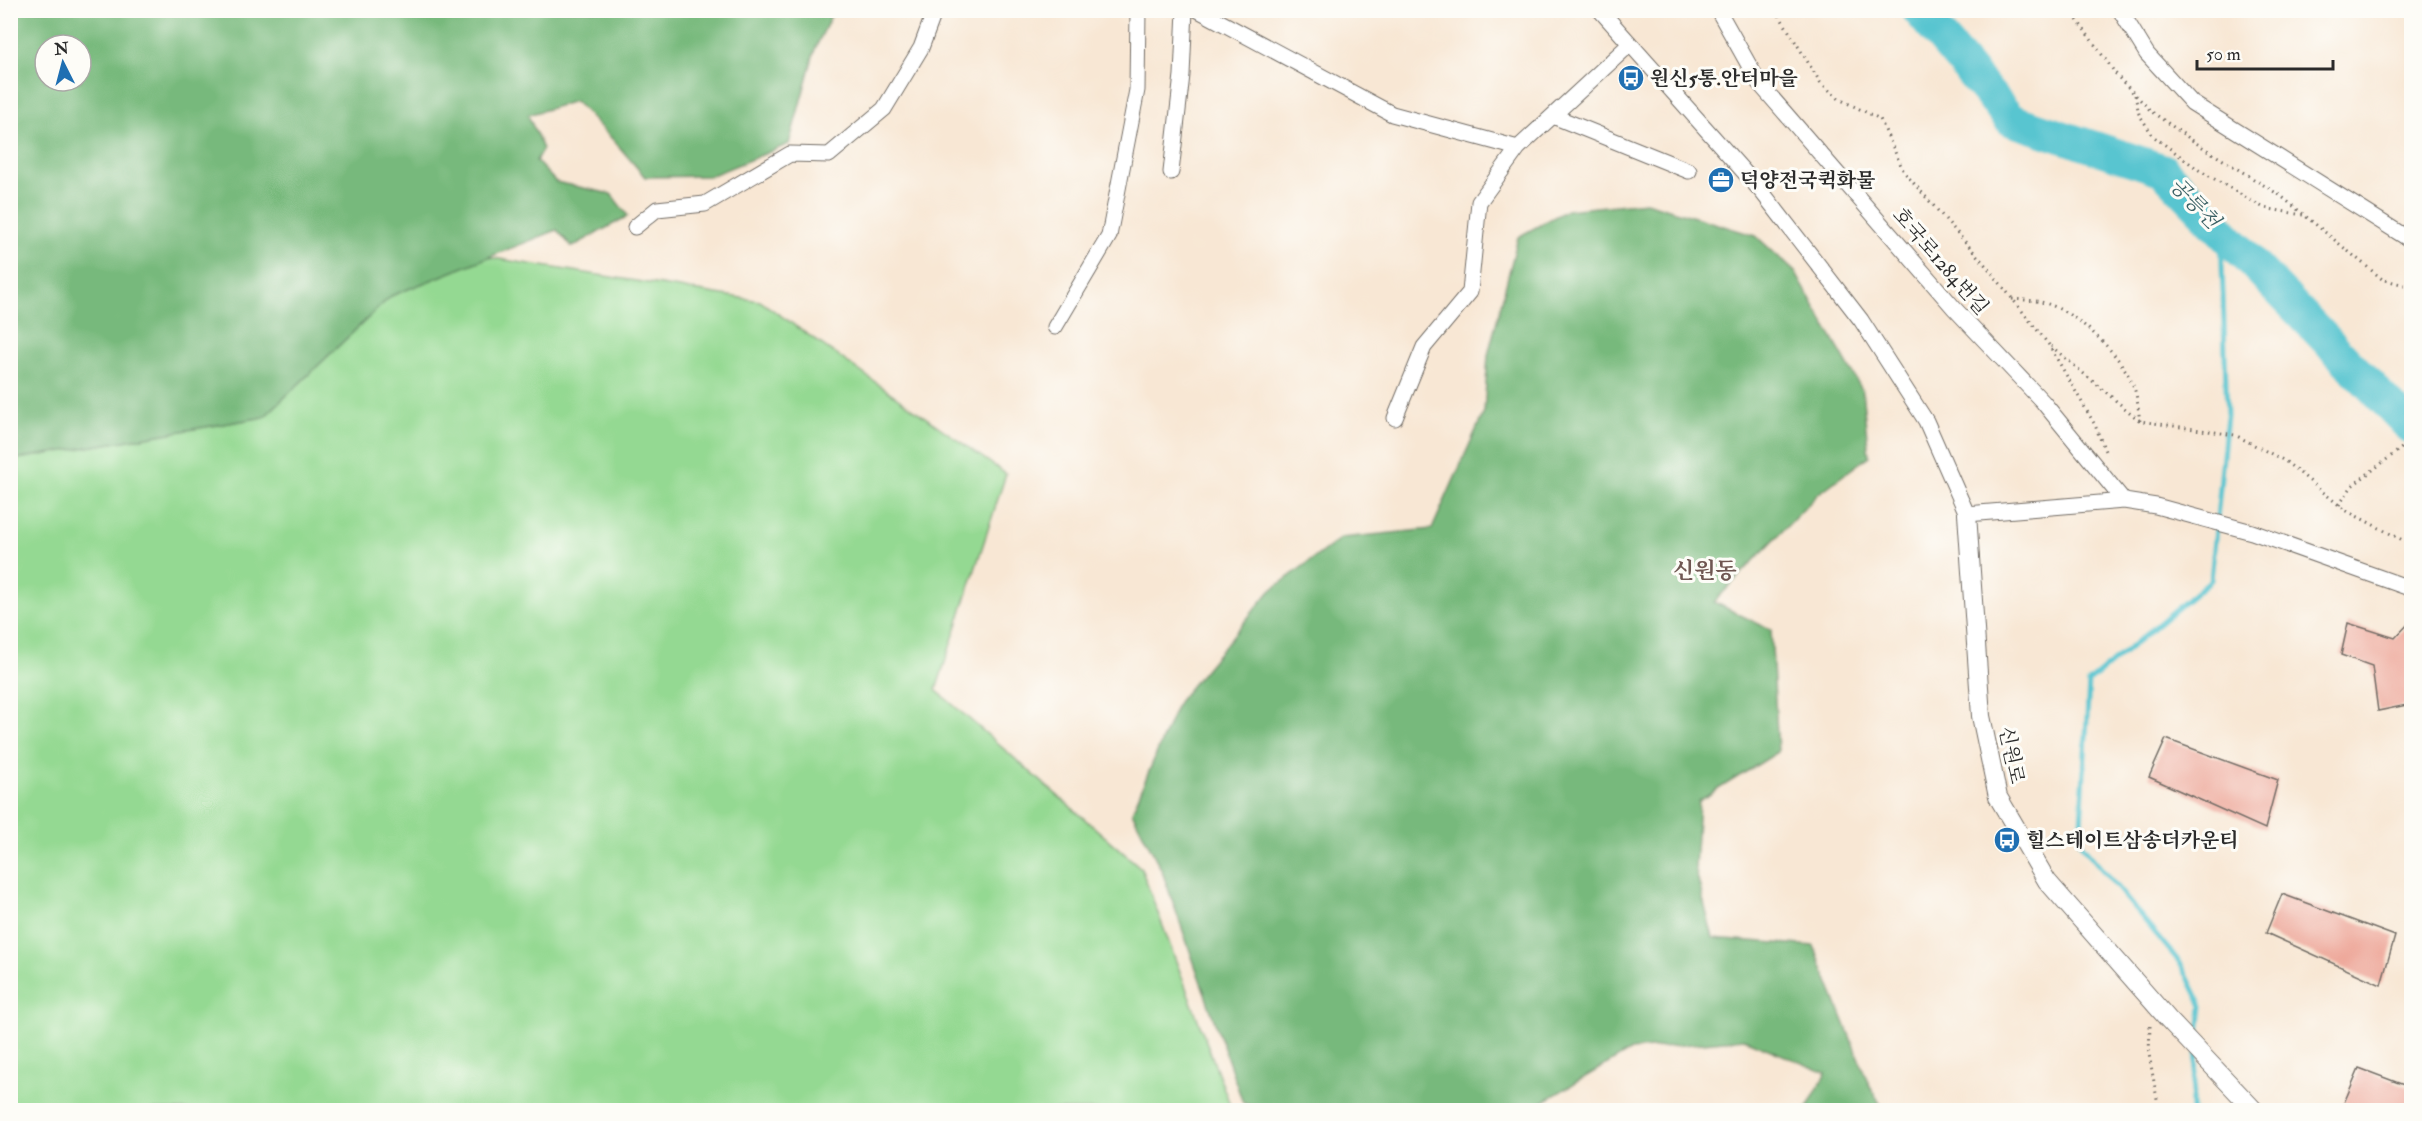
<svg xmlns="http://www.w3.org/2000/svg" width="2422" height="1121" viewBox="0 0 2422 1121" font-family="'IM FELL Double Pica','Noto Serif KR',serif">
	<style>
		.green { fill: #94d992; stroke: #60825e; stroke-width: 1.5 }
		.forest { fill: #77b97c; stroke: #517254; stroke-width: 1.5; fill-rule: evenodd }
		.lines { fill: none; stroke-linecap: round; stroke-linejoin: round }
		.stream { stroke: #58c5d0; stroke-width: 5 }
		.river { stroke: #58c5d0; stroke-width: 33 }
		.building { fill: #eea99b }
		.minor-casing { stroke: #736d66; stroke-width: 17 }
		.tertiary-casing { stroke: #736d66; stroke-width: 20 }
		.path { stroke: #736d66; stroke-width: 3; stroke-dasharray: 1.5 4.5; stroke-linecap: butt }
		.minor { stroke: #fff; stroke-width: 15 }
		.tertiary { stroke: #fff; stroke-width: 18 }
		.labels { text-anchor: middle; stroke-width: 6; stroke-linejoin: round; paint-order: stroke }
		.poi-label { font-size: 20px; font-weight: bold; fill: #2b2b2b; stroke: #fdfcf7; text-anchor: start }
		.street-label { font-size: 20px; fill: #2b2b2b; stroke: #fdfcf7 }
		.water-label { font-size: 21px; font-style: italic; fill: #3b6165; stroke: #fdfcf7 }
		.quarter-label { font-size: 22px; font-weight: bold; fill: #6f5752; stroke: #fdfcf7 }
	</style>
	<rect width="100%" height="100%" fill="#fdfcf7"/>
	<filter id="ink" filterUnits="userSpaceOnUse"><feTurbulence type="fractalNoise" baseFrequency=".0167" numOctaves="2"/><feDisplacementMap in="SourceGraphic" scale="12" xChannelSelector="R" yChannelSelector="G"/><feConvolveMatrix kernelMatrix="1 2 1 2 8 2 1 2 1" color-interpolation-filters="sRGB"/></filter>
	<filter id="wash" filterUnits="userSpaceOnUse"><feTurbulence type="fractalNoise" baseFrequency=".008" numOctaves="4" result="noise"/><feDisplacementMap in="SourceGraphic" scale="24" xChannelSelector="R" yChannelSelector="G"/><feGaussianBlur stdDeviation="1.35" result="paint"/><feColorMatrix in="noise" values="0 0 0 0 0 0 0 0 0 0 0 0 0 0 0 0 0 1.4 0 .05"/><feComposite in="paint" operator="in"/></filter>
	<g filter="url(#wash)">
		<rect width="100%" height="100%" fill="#f8e7d4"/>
		<path class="green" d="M487,257L760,301L1006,474L936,690L1141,868L1232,1110H11V460L264,417L391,296Z"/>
		<path class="forest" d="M11,10H836V11L832,14L815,49L789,144L710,176L645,177L615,142L575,101L528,115L543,149L536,161L556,182L611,194L628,216L572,247L557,230L391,296L264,417L11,460ZM45,45H81V81H45Z
			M1646,202L1756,236L1795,272L1862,390L1869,456L1818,494L1714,602L1771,630L1778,752L1699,801L1695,868L1713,938L1814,946L1870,1087L1884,1110H1806L1826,1073L1744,1039L1631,1050L1529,1110H1270L1243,1103L1162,871L1132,812L1178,702L1270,591L1341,538L1432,529L1484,412L1488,355L1518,237L1567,210Z"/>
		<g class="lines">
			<path class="stream" d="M2198,1043L2202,1006L2181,964L2080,843L2089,682L2211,580L2227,415L2221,232
				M2192,1110V1100L2197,1055"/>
			<path class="river" d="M1918,10L2011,120L2163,170L2412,429"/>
		</g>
		<g id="blocks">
			<path class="building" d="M2412,620V704L2378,711L2372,666L2341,655L2348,623L2395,638Z
				M2166,739L2278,780L2265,829L2149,777Z
				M2282,894L2395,936L2381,985L2266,933Z
				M2359,1068L2412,1088V1110H2341Z"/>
		</g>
	</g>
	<g filter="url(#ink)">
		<use href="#blocks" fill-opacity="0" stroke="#736d66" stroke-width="1.5"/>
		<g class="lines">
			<defs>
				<path id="minor" d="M1198,10L1392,114L1518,148
					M1600,10L1762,192L1861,320L1926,421L1967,514L2124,501L2156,506L2252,532L2412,589
					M1718,10L1759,83L1954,308L2043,402L2124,501
					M2120,10L2147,54L2192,103L2412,241
					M1553,116L1689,171
					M1171,172L1182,75L1185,10
					M635,227L657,209L705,204L790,154L829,155L884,109L921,48L935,10
					M1055,327L1109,236L1137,90L1138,10
					M1395,418L1424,347L1470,292L1479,202L1518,148L1630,44"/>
				<path id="tertiary" d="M1967,514L1981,716L1998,797L2047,881L2168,1019L2254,1110"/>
			</defs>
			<use href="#minor" class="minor-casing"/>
			<use href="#tertiary" class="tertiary-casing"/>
			<path class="path" d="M1776,10L1820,82L1839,99L1880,119L1904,172L1988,268L2049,345L2095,425L2105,451
				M2070,10L2118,77L2152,112L2196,143L2281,196L2382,279L2412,287
				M2135,95L2139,114L2153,136L2199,170L2264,208L2303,215
				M2012,299C2022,300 2032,300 2041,302C2074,309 2124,356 2134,388C2138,398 2138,410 2140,421
				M2051,346L2140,421L2235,435L2285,461L2345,510L2412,545
				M2339,505L2352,486L2412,440
				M2150,1026L2149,1054L2159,1110"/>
			<use href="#minor" class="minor"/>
			<use href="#tertiary" class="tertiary"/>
		</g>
	</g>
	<defs>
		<symbol id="bus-disc" viewBox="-11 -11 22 22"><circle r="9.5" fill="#1f6fb2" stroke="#fdfcf7"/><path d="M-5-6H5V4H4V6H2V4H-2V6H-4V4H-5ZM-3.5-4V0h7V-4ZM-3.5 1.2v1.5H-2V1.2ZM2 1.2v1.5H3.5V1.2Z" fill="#fff"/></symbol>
		<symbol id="office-disc" viewBox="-11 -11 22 22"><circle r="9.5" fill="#1f6fb2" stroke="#fdfcf7"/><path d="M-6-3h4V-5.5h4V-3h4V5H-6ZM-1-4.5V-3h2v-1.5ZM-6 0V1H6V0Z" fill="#fff"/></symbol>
	</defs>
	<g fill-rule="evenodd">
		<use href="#bus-disc" x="1616" y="63" width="30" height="30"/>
		<use href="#office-disc" x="1706" y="165" width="30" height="30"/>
		<use href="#bus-disc" x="1992" y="825" width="30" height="30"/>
	</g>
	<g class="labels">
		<g class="poi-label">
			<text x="1650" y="85">원신5통.안터마을</text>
			<text x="1740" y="187">덕양전국퀵화물</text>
			<text x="2026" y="847">힐스테이트삼송더카운티</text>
		</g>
		<g class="street-label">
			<text transform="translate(1941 261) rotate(49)" y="7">호국로1284번길</text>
			<text transform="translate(2012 755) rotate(78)" y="7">신원로</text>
		</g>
		<g class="water-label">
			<text transform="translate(2195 203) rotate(46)" y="7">공릉천</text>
		</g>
		<g class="quarter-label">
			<text x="1705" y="578">신원동</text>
		</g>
	</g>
	<rect width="2422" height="1121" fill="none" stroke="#fdfcf7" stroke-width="36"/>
	<g transform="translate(63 63) rotate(354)"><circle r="28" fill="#fdfcf7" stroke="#a9a8a5" stroke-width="1.5"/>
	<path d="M0-4.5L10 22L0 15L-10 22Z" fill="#1f6fb2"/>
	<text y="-9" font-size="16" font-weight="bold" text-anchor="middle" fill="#2b2b2b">N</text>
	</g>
	<path d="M2197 60v9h136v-9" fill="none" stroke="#2b2b2b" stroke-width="3"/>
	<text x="2206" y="60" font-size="18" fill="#2b2b2b" stroke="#fdfcf7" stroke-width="4.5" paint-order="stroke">50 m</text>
</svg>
